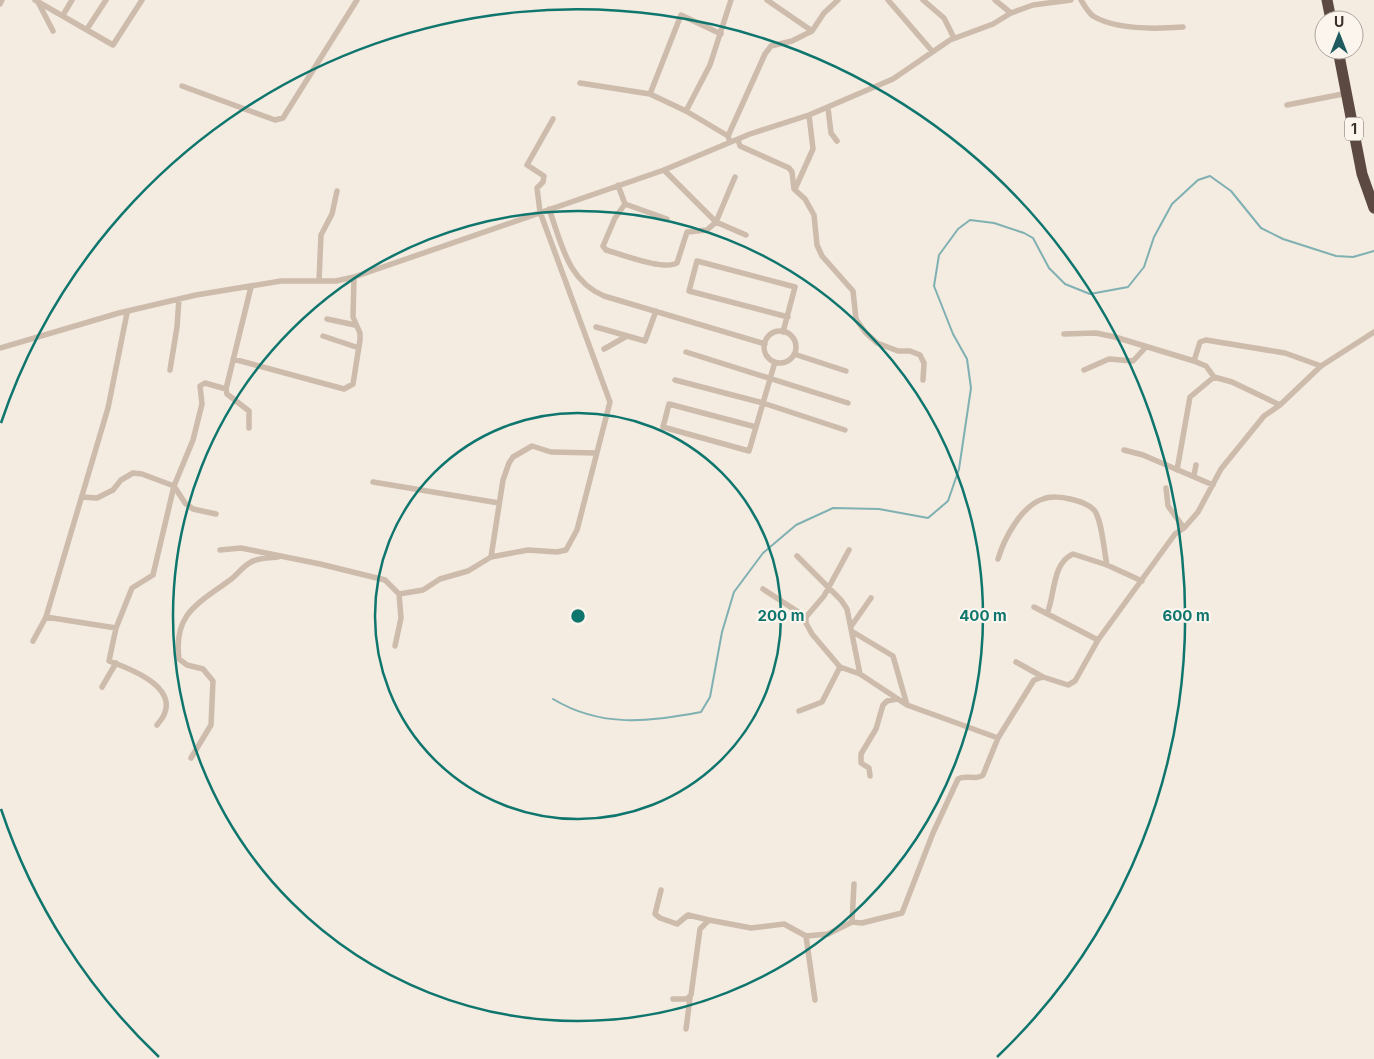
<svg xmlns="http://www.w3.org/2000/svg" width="1374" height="1059" viewBox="0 0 1374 1059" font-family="Inter,sans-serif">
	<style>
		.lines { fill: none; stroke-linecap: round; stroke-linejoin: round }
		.stream { stroke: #7fb0b2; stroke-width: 2 }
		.street { stroke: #cdbbac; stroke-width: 5.5 }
		.highway { stroke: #5c4a42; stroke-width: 11 }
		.ring { fill: none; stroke: #0f766e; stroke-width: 2.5 }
		.labels { text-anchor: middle; stroke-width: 4.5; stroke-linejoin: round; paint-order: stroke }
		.shield { fill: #fbf5ee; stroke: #756b66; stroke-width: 1 }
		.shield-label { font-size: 14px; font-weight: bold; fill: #3b302b }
		.centre { fill: #0f766e; stroke: #fbf5ee; stroke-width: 2.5 }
		.ring-label { font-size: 15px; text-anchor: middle; font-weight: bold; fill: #0f766e; stroke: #fbf5ee; stroke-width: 4.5; stroke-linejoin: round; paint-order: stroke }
	</style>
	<rect width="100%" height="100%" fill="#f4ebe1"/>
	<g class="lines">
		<path class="stream" d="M553,699C601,728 649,722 701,712L710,697L722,632L734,592L763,553L796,525L833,508L879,509L928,518L948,501L959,469L971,388L967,359L953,334L934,286L939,255L958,229L970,220L994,223L1024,233L1033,238L1049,268L1065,284L1090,294L1128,287L1144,267L1154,237L1172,204L1198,180L1210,176L1231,191L1261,228L1283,239L1336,256L1353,257L1374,251"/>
		<path class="street" d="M35,0L113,45L142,0
			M767,0L812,31L824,13L838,0
			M888,0L932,51
			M923,0L944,18L954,38
			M995,0L1011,13
			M1081,0C1084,5 1088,12 1093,16C1116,30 1157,29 1183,27
			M38,2L53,31
			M0,4L2,0
			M63,15L72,0
			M87,29L106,0
			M580,83L650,94L686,111L728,136
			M182,86L275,120L283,118L357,0
			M650,94L681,15L721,34
			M1287,105L1348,93
			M828,108L831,133L837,141
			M686,111L710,65L731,0
			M729,139L728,136L765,54L771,46L792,41L812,31
			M738,140L740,146L789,168L792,172L794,189L805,199L814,215L817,245L822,256L853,291L856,319L865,332L877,343L898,351H910L920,355L924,363L923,380
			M664,170L716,222L746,235
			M618,185L625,204L615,218L603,246L606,250C621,254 664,271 677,263L687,232L707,230L716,222L735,177
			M795,189L813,149L809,115
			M625,204L667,219
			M549,209C562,244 567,280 604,296L765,344
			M319,281L321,235L332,214L337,191
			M327,319L355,325
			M596,327L645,341L656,311
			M764 347a16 16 0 1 1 32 0a16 16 0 1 1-32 0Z
			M783,332L795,287L697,261L689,291L788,317
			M1064,334L1096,333L1115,337L1194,361L1206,366L1214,377L1232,382L1280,405
			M323,336L359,348
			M0,348L119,313L196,295L281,281H336L354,277L664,170L750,134L809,115L893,79L950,40L993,24L1011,13L1033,5L1071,0
			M604,349L627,336
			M686,352L848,403
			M794,354L846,371
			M233,359L344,389L353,384L360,340V333L353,317L354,277
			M1194,361L1200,342L1206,340L1285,353L1321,366
			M170,370L177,327L179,299
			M1084,370L1109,359L1133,361L1146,347
			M675,380L763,403L845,430
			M756,427L669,404L663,427L749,451L775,362
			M249,428V411L227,394L226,389L251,287
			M1124,450L1143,455L1213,485
			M1177,470L1190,397L1214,377
			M1194,475L1196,465
			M373,482L499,503
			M1166,488L1168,506L1184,528
			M82,497L97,498L113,490L121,480L133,473L142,474L174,486L185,503L193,509L216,514
			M220,550L241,548L320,564L385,580L399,594L423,590L440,579L468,571L491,557L528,550L557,552L566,550L577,530L610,402L540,212L537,188L543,182L544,176L527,165L553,119
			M849,550L824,596L806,617V623L812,634L840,667L860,674L907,705L998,738
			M797,556L841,600L847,609L860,674
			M491,557L503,480L509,463L513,457L532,446L551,452L596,453
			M998,559C1004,539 1021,506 1043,499C1050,496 1062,497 1070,499C1078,501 1087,503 1094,510C1102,519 1104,552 1107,565
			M763,589L806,617
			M1034,607L1098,640
			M1047,614C1055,595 1052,563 1073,554L1107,565L1142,581
			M46,617L116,628
			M852,625L871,598
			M853,632L893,656L907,705
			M33,641L46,617L108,408L127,313
			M395,646L401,618L399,594
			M1016,662L1043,677
			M102,687L116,663
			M799,711L822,702L840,667
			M157,725C188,691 134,670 109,661L116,628L132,588L153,575L174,486L193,440L202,404L200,386L205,383L226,389
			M191,758L211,725L213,681L203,669L187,665L179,659C173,613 199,603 230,580C237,575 243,566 251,562C258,558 270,558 278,557
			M870,776L869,768L861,763V754L876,729L883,705L887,701L897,699
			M661,890L655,914L660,918L677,924L688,915L709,920
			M852,922L854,884
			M806,936L815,1000
			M673,999H687L691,995L700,929L709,920L751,928L784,924L806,936L828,934L852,922L862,923L902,913L933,833L958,779C966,774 976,781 983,775L998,738L1034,680L1043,677L1068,685L1075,681L1098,640L1175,534L1184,528L1198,512L1221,469L1264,416L1280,405L1321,366L1374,332
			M686,1029L690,998"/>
		<path class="highway" d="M1327,0L1331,20
			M1338,50L1362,174L1374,208"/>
	</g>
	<g class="ring">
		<circle cx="578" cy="616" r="203"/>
		<circle cx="578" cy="616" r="405"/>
		<path d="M159 1057A608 608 0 0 1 1 809M1 423A608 608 0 1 1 997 1057"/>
	</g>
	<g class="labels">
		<rect class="shield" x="1345" y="117.5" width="18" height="23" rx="4"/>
		<g class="shield-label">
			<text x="1354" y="134">1</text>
		</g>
	</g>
	<circle cx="578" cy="616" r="8" class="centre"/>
	<g class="ring-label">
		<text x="781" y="621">200 m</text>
		<text x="983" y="621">400 m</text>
		<text x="1186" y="621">600 m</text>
	</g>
	<g transform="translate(1339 35)"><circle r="24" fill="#fbf5ee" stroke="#aea6a0"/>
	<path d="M0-4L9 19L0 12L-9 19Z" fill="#1f5a5e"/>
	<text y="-8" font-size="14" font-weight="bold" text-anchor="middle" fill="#3b302b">U</text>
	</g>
</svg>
